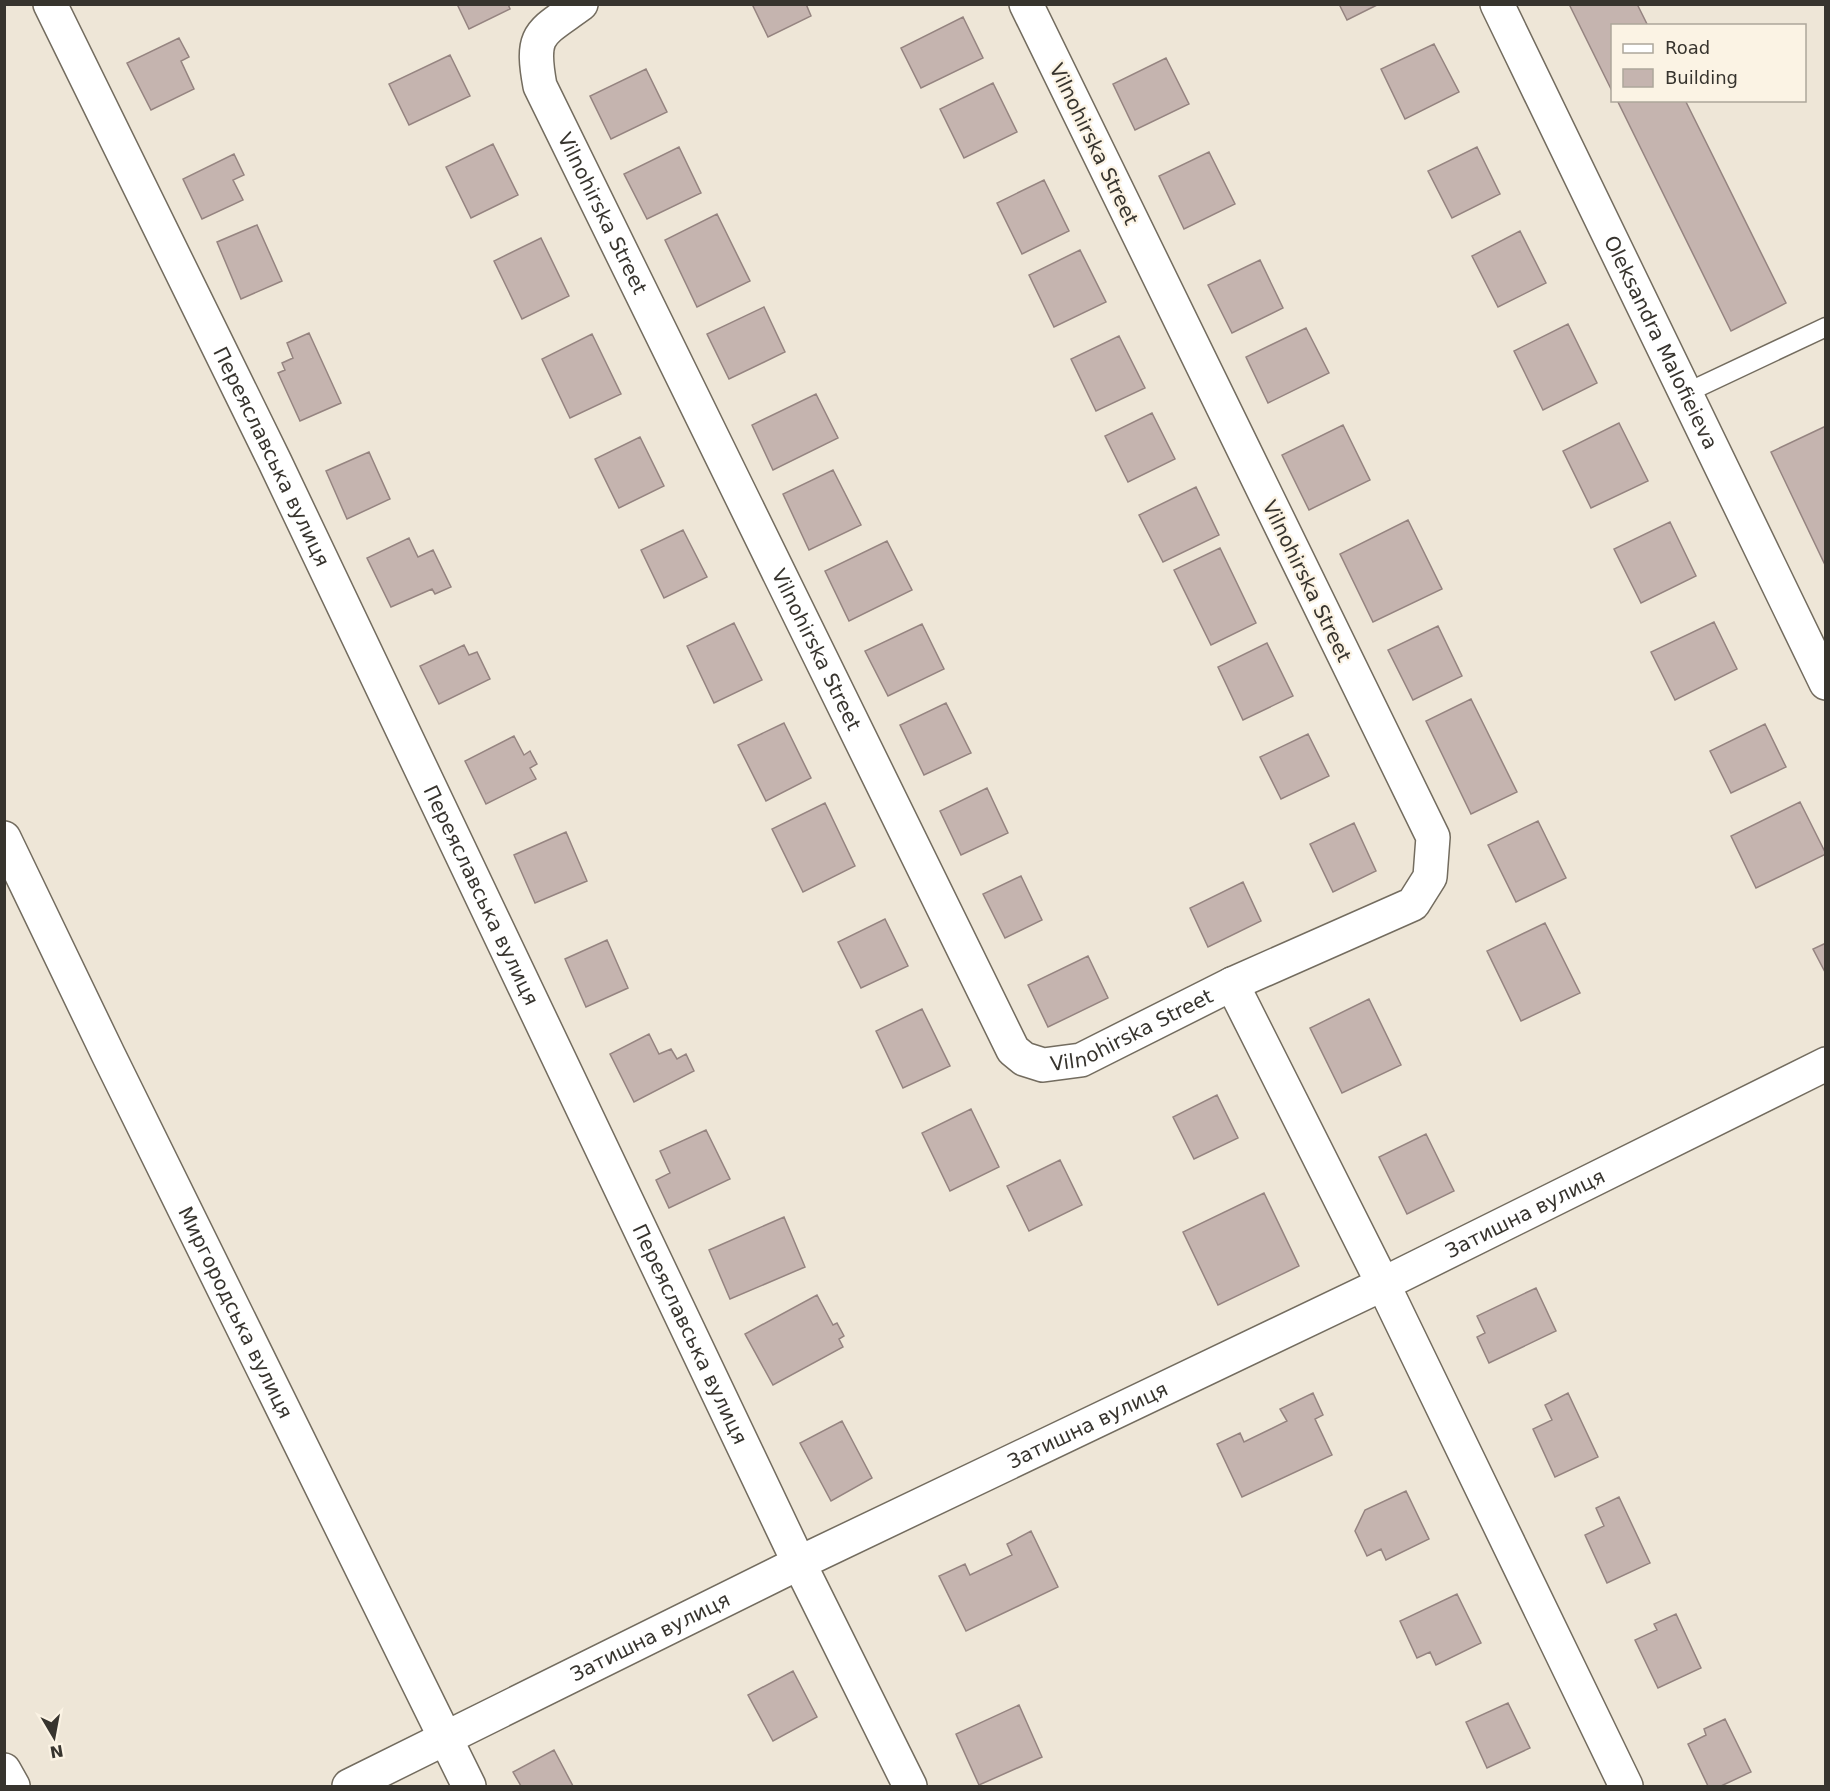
<svg xmlns="http://www.w3.org/2000/svg" width="1830" height="1791" viewBox="0 0 1830 1791" font-family="'DejaVu Sans',sans-serif">
	<style>
		.building { fill: #c5b4af; stroke: #958480; stroke-width: 1.5 }
		.lines { fill: none; stroke-linecap: round; stroke-linejoin: round }
		.lane-casing { stroke: #736c5f; stroke-width: 21 }
		.street-casing { stroke: #736c5f; stroke-width: 36 }
		.secondary-casing { stroke: #736c5f; stroke-width: 36 }
		.lane { stroke: #fff; stroke-width: 18 }
		.street { stroke: #fff; stroke-width: 33 }
		.secondary { stroke: #fff; stroke-width: 33 }
		.labels { text-anchor: middle; stroke-width: 4.5; stroke-linejoin: round; paint-order: stroke }
		.street-label { font-size: 20px; fill: #37342e; stroke: #fbf3e4 }
	</style>
	<rect width="100%" height="100%" fill="#eee6d7"/>
	<path class="building" d="M457,4H508L510,9L469,29Z
		M752,4H806L811,16L768,37Z
		M1339,4H1379L1347,20Z
		M1569,4H1637L1648,26H1612V91Z
		M963,17L983,58L921,88L901,48Z
		M179,38L189,57L181,61L194,89L151,110L127,63Z
		M1434,44L1459,92L1405,119L1381,69Z
		M450,55L470,96L409,125L389,84Z
		M1166,58L1189,104L1135,130L1113,84Z
		M646,69L667,112L611,139L590,96Z
		M993,83L1017,132L964,158L940,109Z
		M1617,100H1685L1786,303L1731,331Z
		M493,144L518,195L471,218L446,167Z
		M679,147L701,193L647,219L624,174Z
		M1477,147L1500,194L1452,218L1428,171Z
		M1209,152L1235,204L1184,229L1159,176Z
		M234,154L244,175L233,180L243,200L202,219L183,179Z
		M1044,180L1069,231L1022,254L997,203Z
		M717,214L750,281L697,307L665,240Z
		M257,225L282,281L241,299L217,242Z
		M1520,231L1546,283L1498,307L1472,256Z
		M541,238L569,296L522,319L494,261Z
		M1080,250L1106,302L1054,327L1029,275Z
		M1260,260L1283,308L1232,333L1208,285Z
		M764,307L785,352L729,379L707,334Z
		M1568,324L1597,383L1543,410L1514,351Z
		M1306,328L1329,373L1268,403L1246,357Z
		M309,333L341,403L300,421L278,373L285,370L282,363L293,358L287,343Z
		M592,334L621,394L570,418L542,359Z
		M1119,336L1145,388L1096,411L1071,359Z
		M816,394L838,438L773,470L752,425Z
		M1152,413L1175,459L1128,482L1105,436Z
		M1619,423L1648,481L1591,508L1563,451Z
		M1343,425L1370,480L1309,510L1282,455Z
		M1826,426V567L1771,452Z
		M640,437L664,486L619,508L595,459Z
		M369,452L390,499L347,519L326,471Z
		M833,470L861,525L809,550L783,494Z
		M1196,487L1219,535L1163,562L1139,515Z
		M1408,520L1442,589L1373,622L1340,554Z
		M1670,522L1696,576L1641,603L1614,549Z
		M683,530L707,577L664,598L641,550Z
		M409,538L418,557L433,550L451,587L435,594L432,589L391,607L367,558Z
		M887,541L912,590L849,621L825,571Z
		M1220,548L1256,623L1211,645L1174,570Z
		M1714,622L1737,669L1675,700L1651,652Z
		M734,623L762,680L714,703L687,646Z
		M922,624L944,669L888,696L865,651Z
		M1438,626L1462,676L1413,700L1388,650Z
		M1267,643L1293,696L1243,720L1218,667Z
		M464,645L469,655L477,652L490,679L439,704L420,666Z
		M1471,699L1517,792L1471,814L1426,721Z
		M946,703L971,753L924,775L900,725Z
		M784,723L811,778L766,801L738,745Z
		M1765,724L1786,767L1731,793L1710,751Z
		M1308,734L1329,776L1281,799L1260,757Z
		M514,736L524,755L530,751L537,764L530,768L536,779L486,804L465,761Z
		M987,788L1008,833L961,855L940,811Z
		M1800,802L1826,854L1756,888L1731,836Z
		M825,803L855,866L803,892L772,829Z
		M1538,821L1566,878L1516,902L1488,845Z
		M1354,823L1376,871L1333,892L1310,844Z
		M566,832L587,881L535,903L514,855Z
		M1021,876L1042,920L1005,938L983,894Z
		M1243,882L1261,921L1208,947L1190,908Z
		M885,919L908,966L861,988L838,942Z
		M1545,923L1580,993L1521,1021L1487,951Z
		M607,940L628,988L586,1007L565,959Z
		M1826,943V974L1813,949Z
		M1088,956L1108,998L1048,1027L1028,985Z
		M1369,999L1401,1065L1342,1093L1310,1028Z
		M922,1009L950,1066L903,1088L876,1031Z
		M649,1034L659,1054L671,1049L677,1059L686,1054L694,1071L634,1102L610,1054Z
		M1217,1095L1238,1138L1194,1159L1173,1117Z
		M971,1109L999,1167L950,1191L922,1133Z
		M706,1130L730,1179L669,1208L656,1180L670,1173L660,1151Z
		M1426,1134L1454,1191L1407,1214L1379,1157Z
		M1060,1160L1082,1205L1029,1231L1007,1186Z
		M1264,1193L1299,1266L1218,1305L1183,1232Z
		M784,1217L805,1267L730,1299L709,1250Z
		M1536,1288L1556,1331L1489,1363L1477,1337L1485,1333L1477,1316Z
		M817,1295L833,1325L837,1323L844,1336L839,1339L843,1347L773,1385L745,1334Z
		M1313,1393L1323,1415L1315,1419L1332,1455L1242,1497L1217,1444L1240,1433L1244,1442L1287,1421L1280,1409Z
		M1568,1393L1598,1457L1555,1477L1533,1429L1552,1420L1545,1405Z
		M842,1421L872,1478L831,1501L800,1443Z
		M1406,1491L1429,1539L1386,1560L1381,1549L1367,1556L1355,1531L1365,1510Z
		M1619,1497L1650,1563L1607,1583L1585,1535L1604,1526L1596,1508Z
		M1031,1531L1058,1587L966,1631L939,1576L965,1564L970,1575L1012,1555L1007,1544Z
		M1457,1594L1481,1643L1436,1665L1430,1652L1417,1658L1400,1621Z
		M1676,1614L1701,1668L1658,1688L1635,1640L1657,1630L1654,1624Z
		M793,1671L817,1717L773,1741L748,1695Z
		M1508,1703L1530,1748L1487,1768L1466,1722Z
		M1019,1705L1042,1757L979,1785L956,1734Z
		M1725,1719L1751,1772L1721,1786H1708L1688,1744L1706,1735L1704,1729Z
		M554,1750L573,1786H521L513,1772Z"/>
	<g class="lines">
		<defs>
			<path id="lane" d="M1686,393L1826,327"/>
			<g id="street">
				<path id="s1" d="M50,4L275,462L799,1563L910,1786"/>
				<path id="s2" d="M581,4C540,34 530,32 540,86L1013,1050L1024,1059L1043,1065L1081,1060L1232,984L1413,904L1430,877L1433,837L1026,4"/>
				<path id="s3" d="M4,838L108,1054L469,1786"/>
				<path d="M1232,984L1383,1284L1626,1786"/>
				<path d="M4,1770L13,1786"/>
				<path id="s4" d="M349,1786L799,1563L1383,1284L1826,1064"/>
			</g>
			<g id="secondary">
				<path id="s5" d="M1497,4L1826,683"/>
			</g>
		</defs>
		<use href="#lane" class="lane-casing"/>
		<use href="#street" class="street-casing"/>
		<use href="#secondary" class="secondary-casing"/>
		<use href="#lane" class="lane"/>
		<use href="#street" class="street"/>
		<use href="#secondary" class="secondary"/>
	</g>
	<g class="labels">
		<g class="street-label">
			<text transform="translate(1094 144) rotate(64)" y="7">Vilnohirska Street</text>
			<text dy="7" stroke="none"><textPath href="#s2" startOffset="244">Vilnohirska Street</textPath></text>
			<text dy="7" stroke="none"><textPath href="#s5" startOffset="376">Oleksandra Malofieieva</textPath></text>
			<text dy="7" stroke="none"><textPath href="#s1" startOffset="504">Переяславська вулиця</textPath></text>
			<text transform="translate(1307 581) rotate(64)" y="7">Vilnohirska Street</text>
			<text dy="7" stroke="none"><textPath href="#s2" startOffset="730">Vilnohirska Street</textPath></text>
			<text dy="7" stroke="none"><textPath href="#s1" startOffset="990">Переяславська вулиця</textPath></text>
			<text dy="7" stroke="none"><textPath href="#s2" startOffset="1306">Vilnohirska Street</textPath></text>
			<text dy="7" stroke="none"><textPath href="#s4" startOffset="1308">Затишна вулиця</textPath></text>
			<text dy="7" stroke="none"><textPath href="#s3" startOffset="528">Миргородська вулиця</textPath></text>
			<text dy="7" stroke="none"><textPath href="#s1" startOffset="1476">Переяславська вулиця</textPath></text>
			<text dy="7" stroke="none"><textPath href="#s4" startOffset="822">Затишна вулиця</textPath></text>
			<text dy="7" stroke="none"><textPath href="#s4" startOffset="336">Затишна вулиця</textPath></text>
		</g>
	</g>
	<rect width="1830" height="1791" fill="none" stroke="#37342e" stroke-width="12"/>
	<rect x="1611" y="24" width="195" height="78" fill="#fbf3e4" stroke="#ada79b" stroke-width="1.5"/>
	<rect x="1623" y="44" width="30" height="9" fill="#ffffff" stroke="#ada79b" stroke-width="1.5"/>
	<text x="1665" y="54" font-size="18" fill="#37342e">Road</text>
	<rect x="1623" y="69" width="30" height="18" fill="#c5b4af" stroke="#ada79b" stroke-width="1.5"/>
	<text x="1665" y="84" font-size="18" fill="#37342e">Building</text>
	<g transform="translate(54 1737) rotate(170)" stroke="#fbf3e4" stroke-width="4.5" paint-order="stroke">
	<path d="M0-4.5L10 22L0 15L-10 22Z" fill="#37342e"/>
	<text y="-9" font-size="16" font-weight="bold" text-anchor="middle" fill="#37342e">N</text>
	</g>
</svg>
